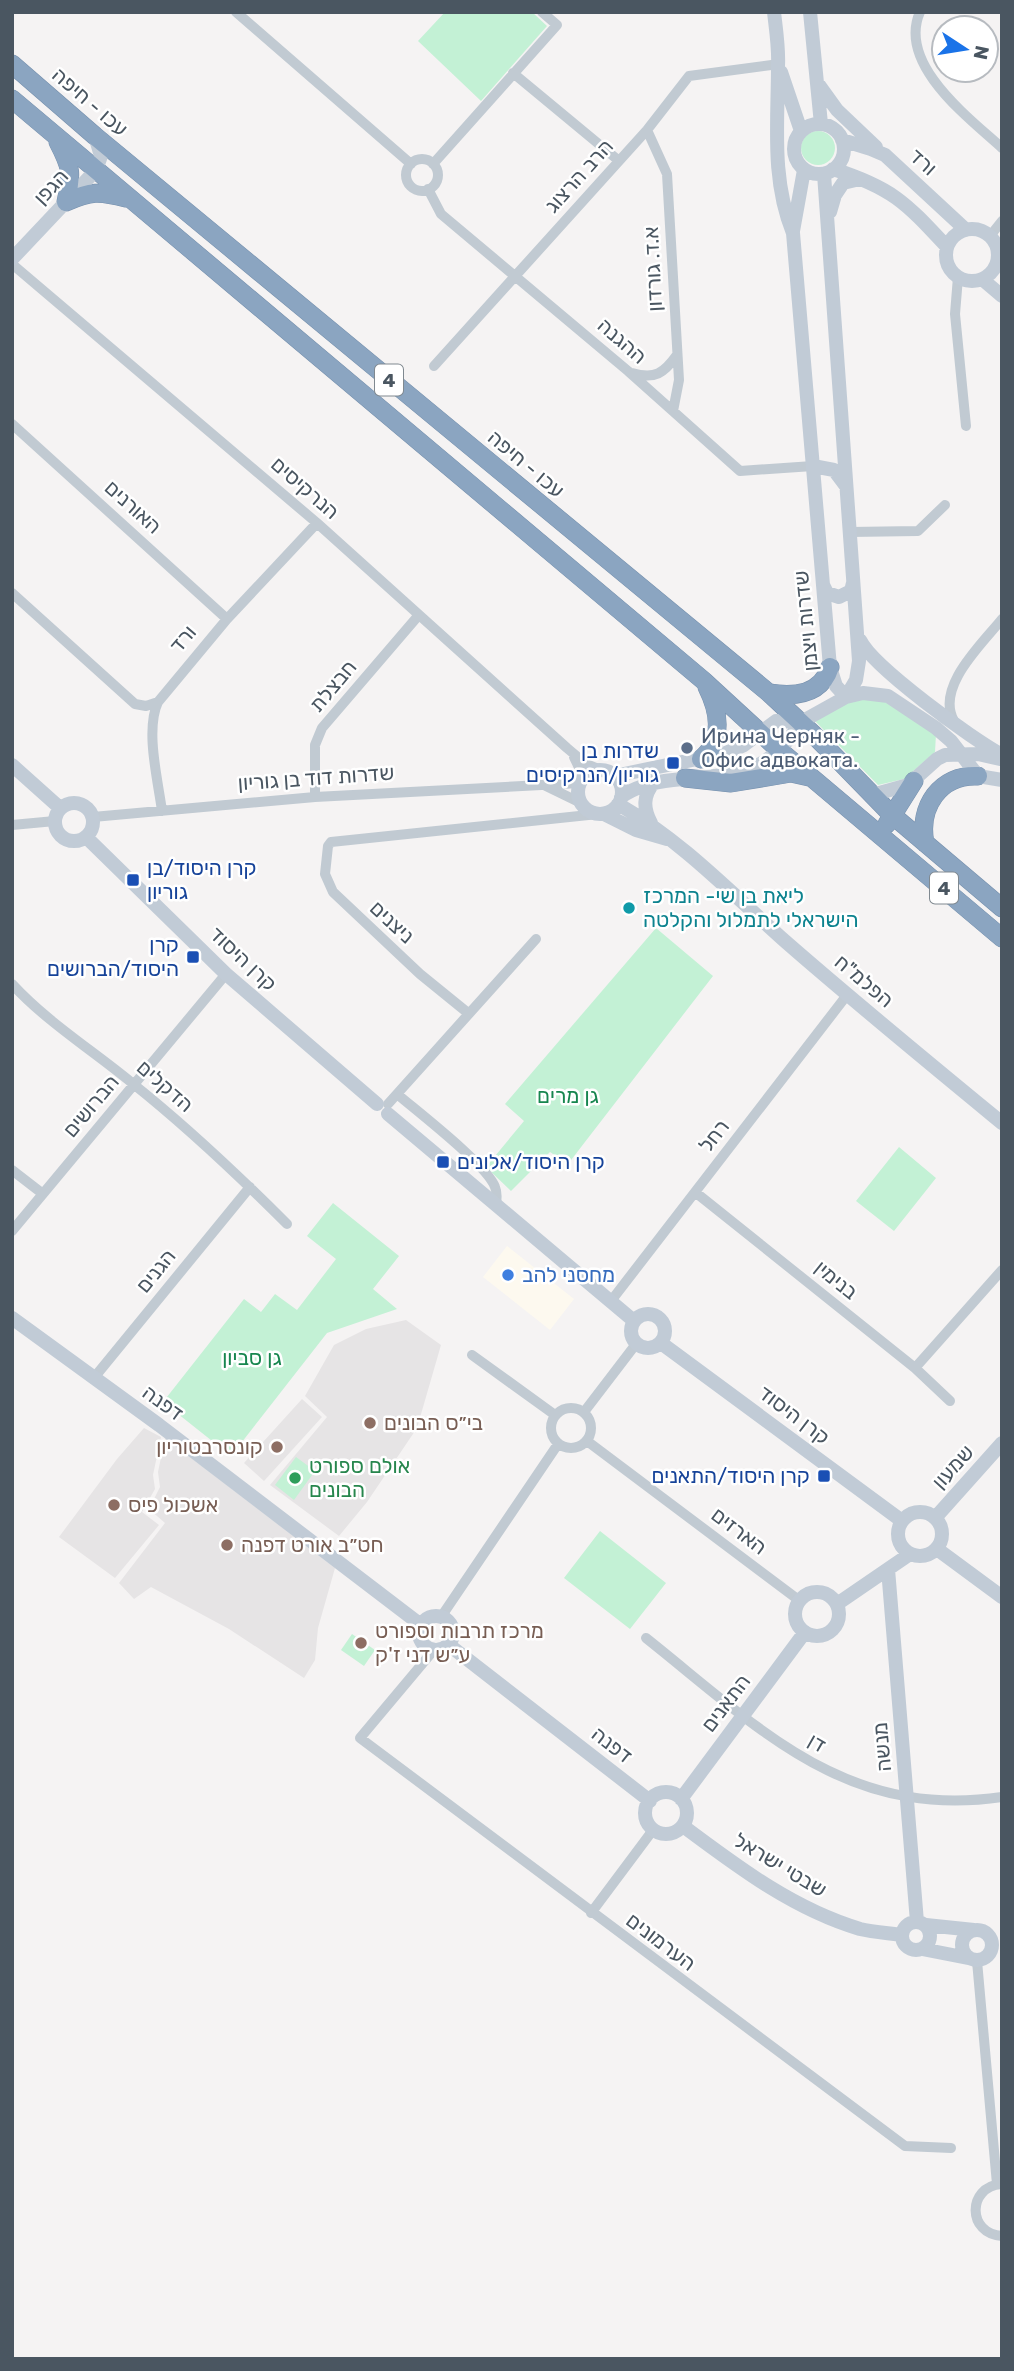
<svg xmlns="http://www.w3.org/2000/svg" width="1014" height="2371" viewBox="0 0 1014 2371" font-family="Rubik,Heebo,sans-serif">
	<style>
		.commercial { fill: #fdf9ef }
		.education { fill: #e6e4e5 }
		.green { fill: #c3f1d5 }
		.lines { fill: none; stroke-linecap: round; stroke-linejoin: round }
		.highway-casing { stroke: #7690ad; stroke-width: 19 }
		.street { stroke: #c1cad2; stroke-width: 10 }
		.secondary { stroke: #c1cbd6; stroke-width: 14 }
		.highway { stroke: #8ba5c1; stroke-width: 18 }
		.service-dot { fill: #5c6f8a; stroke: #fff; stroke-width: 2.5 }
		.transit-dot { fill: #1a4fb4; stroke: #fff; stroke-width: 2.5 }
		.culture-dot { fill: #0f9aa8; stroke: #fff; stroke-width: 2.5 }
		.shop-dot { fill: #3f7fe0; stroke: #fff; stroke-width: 2.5 }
		.education-dot { fill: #8d6e63; stroke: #fff; stroke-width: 2.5 }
		.leisure-dot { fill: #2e9e5b; stroke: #fff; stroke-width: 2.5 }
		.labels { text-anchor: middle; stroke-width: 5; stroke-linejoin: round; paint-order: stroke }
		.shield { fill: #fff; stroke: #808990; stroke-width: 2 }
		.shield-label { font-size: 19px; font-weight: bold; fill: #4a5661 }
		.street-label { font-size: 21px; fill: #4a5661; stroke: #fff }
		.service-label { font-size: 21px; fill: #4e5e75; stroke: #fff; text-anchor: start }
		.transit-label { font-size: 21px; fill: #164399; stroke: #fff; text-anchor: end }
		.culture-label { font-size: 21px; fill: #0d838f; stroke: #fff; text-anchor: start }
		.park-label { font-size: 21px; fill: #17864f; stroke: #fff }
		.shop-label { font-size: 21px; fill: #366cbe; stroke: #fff; text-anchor: start }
		.education-label { font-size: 21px; fill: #785e54; stroke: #fff; text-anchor: start }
		.leisure-label { font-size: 21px; fill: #27864d; stroke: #fff; text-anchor: start }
	</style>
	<rect width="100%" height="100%" fill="#f5f3f3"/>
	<path class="commercial" d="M507,1246L574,1299L550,1330L483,1277Z"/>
	<path class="education" d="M406,1320L441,1345L417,1428L367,1502L339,1536L270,1485L327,1417L305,1396L334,1345L366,1329Z
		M302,1399L322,1417L264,1481L244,1463Z
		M144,1428L161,1437L153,1475L155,1489L142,1512L159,1525L115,1578L59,1537L117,1459Z
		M165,1438L335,1568L318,1628L315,1660L304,1678L229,1629L151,1587L134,1599L119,1583L165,1523L149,1509L160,1487L158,1472Z"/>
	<path class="green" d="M445,12H532L547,26L481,101L418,41Z
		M801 148a17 17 0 1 1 34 0a17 17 0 1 1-34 0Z
		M859,699H887L936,734L935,752L904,779L878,785L814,720L845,703Z
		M656,928L713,976L568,1164L550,1152L511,1191L486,1167L524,1121L505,1104Z
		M899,1147L936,1178L894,1231L856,1201Z
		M333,1203L399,1256L373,1289L397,1309L327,1333L231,1456L163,1402L244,1299L261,1312L275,1294L297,1310L336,1259L307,1236Z
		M296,1457L315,1471L294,1500L275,1485Z
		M600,1531L666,1583L630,1629L564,1578Z
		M352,1634L375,1650L364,1666L341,1650Z"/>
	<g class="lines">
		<defs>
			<path id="highway" d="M12,64L95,136L769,693L812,733L891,814L1002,908
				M12,99L704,681L779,750L1002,938
				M58,142C72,169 72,173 66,202
				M66,202C91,191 99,191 126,198
				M769,693C794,697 821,695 830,667
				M701,759C724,740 719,711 707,687
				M685,778L731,783L791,773L809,777
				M887,824L914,781
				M925,843C918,807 940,774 978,776"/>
		</defs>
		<use href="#highway" class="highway-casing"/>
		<path class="street" d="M236,12L411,164
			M920,12C897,64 968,117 1002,148
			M513,73L618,160
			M647,130L667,174L679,380L673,411
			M406 175a16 16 0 1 1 32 0a16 16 0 1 1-32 0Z
			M433,164L557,25L542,12
			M428,189L441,214L628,371L740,471L813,466
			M990,236L1002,221
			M12,264L317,523L567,748L586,764L601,770
			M958,277L955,314L966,426
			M434,366L647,130L689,76L779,64
			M632,373C655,380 664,373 677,355
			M12,424L227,619
			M850,532L918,531L945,505
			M12,593L135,704L146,706L158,702
			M954,721C935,687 982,644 1002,619
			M574,757L584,778
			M546,786L581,803
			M315,797V745L322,728L418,616
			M162,811C158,780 145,730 158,702L227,619L317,523
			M93,817L315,797L580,783
			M12,825L55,821
			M12,984C47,1022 92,1050 132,1083C186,1126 238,1175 287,1224
			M468,1013L420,974L333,892L325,874L328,846L331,842L598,814
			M397,1094C418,1112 487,1165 495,1187C497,1192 497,1197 496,1203
			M388,1104L536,939
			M12,1170L43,1194
			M695,1192L915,1368L950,1401
			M12,1231L226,974
			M611,1301L847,995
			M472,1355L555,1415
			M915,1368L1002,1270
			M93,1379L250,1187
			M551 1428a20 20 0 1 1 40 0a20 20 0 1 1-40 0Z
			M584,1412L636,1344
			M587,1441L800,1601
			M441,1617L558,1444
			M646,1638C758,1727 845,1820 1002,1797
			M433,1651L360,1738L905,2146L951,2148
			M591,1913L653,1830
			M977,1961L997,2184
			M1001,2184C967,2187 967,2234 1002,2236"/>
		<path class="secondary" d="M774,12C776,30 779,48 778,66C778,123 771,179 793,233L830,667L836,686L846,697
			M810,12L821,124
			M781,72L801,131
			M819,85L837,110L876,147
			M794 149a25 25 0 1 1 50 0a25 25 0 1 1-50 0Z
			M842,140L871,149L885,155L966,230
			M833,169C893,188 906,203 947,247
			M824,174L859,661L856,680L846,697
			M830,212L835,195L843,183L860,179
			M946 255a26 26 0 1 1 52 0a26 26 0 1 1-52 0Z
			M793,231L804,170
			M12,259L96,170L101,156L95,136
			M982,279L1002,296
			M813,466L834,470L846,486
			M823,585L827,593L839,597L851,591L853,583
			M860,640C872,666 973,740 1002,755
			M12,765L60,808
			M578 792a22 22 0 1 1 44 0a22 22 0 1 1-44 0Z
			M611,773L619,775L726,753L744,745L776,721L801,722L846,697L863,693L888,696L936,728L951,741L978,776L1002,780
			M872,795L908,785L937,759L945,755L978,754L1000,759
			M621,797C636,786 654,782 673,780C734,773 764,780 801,722
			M55 822a19 19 0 1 1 38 0a19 19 0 1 1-38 0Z
			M618,804C682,841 731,893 786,942C857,1004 929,1063 1002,1123
			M604,814L636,830L667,839
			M651,823C643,808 643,796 654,782
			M86,837L226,974L377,1104
			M388,1114L634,1321
			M631 1331a17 17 0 1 1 34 0a17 17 0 1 1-34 0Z
			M12,1318L159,1425L421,1625
			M661,1343L902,1521
			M898 1534a22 22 0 1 1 44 0a22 22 0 1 1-44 0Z
			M935,1518L1002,1443
			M937,1549L1002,1597
			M888,1569L917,1922
			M795 1614a22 22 0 1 1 44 0a22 22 0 1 1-44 0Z
			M837,1604L910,1554
			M419 1633a17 17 0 1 1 34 0a17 17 0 1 1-34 0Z
			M449,1645L650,1801
			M645 1813a21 21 0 1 1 42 0a21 21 0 1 1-42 0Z
			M681,1799L805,1632
			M683,1826C738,1867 793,1909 860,1929C873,1932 888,1933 902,1935
			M902 1936a14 14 0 1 1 28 0a14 14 0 1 1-28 0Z
			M926,1925L974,1930
			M962 1945a15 15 0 1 1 30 0a15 15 0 1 1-30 0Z
			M922,1949L968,1958"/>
		<use href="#highway" class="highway"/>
	</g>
	<circle class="service-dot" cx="687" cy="748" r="7"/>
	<g class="transit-dot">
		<rect x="666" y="756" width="14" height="14" rx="3.5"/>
		<rect x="126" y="873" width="14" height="14" rx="3.5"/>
		<rect x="186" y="950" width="14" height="14" rx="3.5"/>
		<rect x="436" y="1155" width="14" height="14" rx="3.5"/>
		<rect x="817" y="1469" width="14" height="14" rx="3.5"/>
	</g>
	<circle class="culture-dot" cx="629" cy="908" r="7"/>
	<circle class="shop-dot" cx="508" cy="1275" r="7"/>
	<g class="education-dot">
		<circle cx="370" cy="1423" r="7"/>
		<circle cx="277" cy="1447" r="7"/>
		<circle cx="114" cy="1505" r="7"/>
		<circle cx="227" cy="1545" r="7"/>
		<circle cx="361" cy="1643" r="7"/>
	</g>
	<circle class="leisure-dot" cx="295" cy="1478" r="7"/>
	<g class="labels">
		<g class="shield">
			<rect x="375" y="364.5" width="28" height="31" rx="5"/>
			<rect x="930" y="872.5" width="28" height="31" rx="5"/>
		</g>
		<g class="shield-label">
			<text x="389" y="387">4</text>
			<text x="944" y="895">4</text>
		</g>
		<g class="street-label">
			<text transform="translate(90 102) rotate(41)" y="7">עכו - חיפה</text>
			<text transform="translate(923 162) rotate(42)" y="7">ורד</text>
			<text transform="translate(579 176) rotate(-48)" y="7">הרב הרצוג</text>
			<text transform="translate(51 187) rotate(-47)" y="7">הגפן</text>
			<text transform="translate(653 269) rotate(-93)" y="7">א.ד. גורדון</text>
			<text transform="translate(622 341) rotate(41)" y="7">ההגנה</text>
			<text transform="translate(526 464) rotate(40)" y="7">עכו - חיפה</text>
			<text transform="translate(305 488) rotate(41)" y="7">הנרקיסים</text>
			<text transform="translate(133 507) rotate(42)" y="7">האורנים</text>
			<text transform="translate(806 621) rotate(-96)" y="7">שדרות ויצמן</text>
			<text transform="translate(183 639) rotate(-50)" y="7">ורד</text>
			<text transform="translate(333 686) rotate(-50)" y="7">חבצלת</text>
			<text transform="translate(316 778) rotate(-4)" y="7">שדרות דוד בן גוריון</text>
			<text transform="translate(392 922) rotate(43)" y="7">ניצנים</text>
			<text transform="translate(243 959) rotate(43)" y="7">קרן היסוד</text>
			<text transform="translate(864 981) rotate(40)" y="7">הפלמ"ח</text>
			<text transform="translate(165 1086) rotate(41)" y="7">הדקלים</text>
			<text transform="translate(91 1106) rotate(-50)" y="7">הברושים</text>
			<text transform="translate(714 1136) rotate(-52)" y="7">רחל</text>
			<text transform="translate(156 1271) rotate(-51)" y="7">הגנים</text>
			<text transform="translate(836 1280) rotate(39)" y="7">בנימין</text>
			<text transform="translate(163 1403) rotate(36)" y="7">דפנה</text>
			<text transform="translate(794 1415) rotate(37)" y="7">קרן היסוד</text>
			<text transform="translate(953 1467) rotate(-48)" y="7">שמעון</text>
			<text transform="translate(739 1531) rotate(37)" y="7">הארזים</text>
			<text transform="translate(726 1703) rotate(-53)" y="7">התאנים</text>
			<text transform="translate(817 1743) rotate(30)" y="7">דן</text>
			<text transform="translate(612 1745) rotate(38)" y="7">דפנה</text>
			<text transform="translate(882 1747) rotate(-95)" y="7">מנשה</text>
			<text transform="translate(780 1865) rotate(31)" y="7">שבטי ישראל</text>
			<text transform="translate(661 1942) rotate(37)" y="7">הערמונים</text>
		</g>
		<g class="service-label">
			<text x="701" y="743">Ирина Черняк -<tspan x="701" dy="24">Офис адвоката.</tspan></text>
		</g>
		<g class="transit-label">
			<text x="659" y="758">שדרות בן<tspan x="659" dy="24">גוריון/הנרקיסים</tspan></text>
			<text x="147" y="875" text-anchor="start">קרן היסוד/בן<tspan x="147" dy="24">גוריון</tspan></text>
			<text x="179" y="952">קרן<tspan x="179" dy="24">היסוד/הברושים</tspan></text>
			<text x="457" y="1169" text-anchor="start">קרן היסוד/אלונים</text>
			<text x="810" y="1483">קרן היסוד/התאנים</text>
		</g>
		<g class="culture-label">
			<text x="643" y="903">ליאת בן שי- המרכז<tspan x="643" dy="24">הישראלי לתמלול והקלטה</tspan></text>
		</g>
		<g class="park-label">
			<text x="568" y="1103">גן מרים</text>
			<text x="252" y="1365">גן סביון</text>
		</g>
		<g class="shop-label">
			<text x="522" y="1282">מחסני להב</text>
		</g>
		<g class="education-label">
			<text x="384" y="1430">בי״ס הבונים</text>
			<text x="263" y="1454" text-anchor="end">קונסרבטוריון</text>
			<text x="128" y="1512">אשכול פיס</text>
			<text x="241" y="1552">חט״ב אורט דפנה</text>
			<text x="375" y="1638">מרכז תרבות וספורט<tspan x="375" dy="24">ע״ש דני ז'ק</tspan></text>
		</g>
		<g class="leisure-label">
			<text x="309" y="1473">אולם ספורט<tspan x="309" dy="24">הבונים</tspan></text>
		</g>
	</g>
	<rect width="1014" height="2371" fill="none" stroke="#4a5661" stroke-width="28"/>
	<g transform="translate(965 49) rotate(102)"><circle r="33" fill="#ffffff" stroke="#b7bbc0" stroke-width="2"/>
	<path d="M0-5L12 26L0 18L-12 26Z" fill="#1a73e8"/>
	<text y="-10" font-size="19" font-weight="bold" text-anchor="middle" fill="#4a5661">N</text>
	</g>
</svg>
